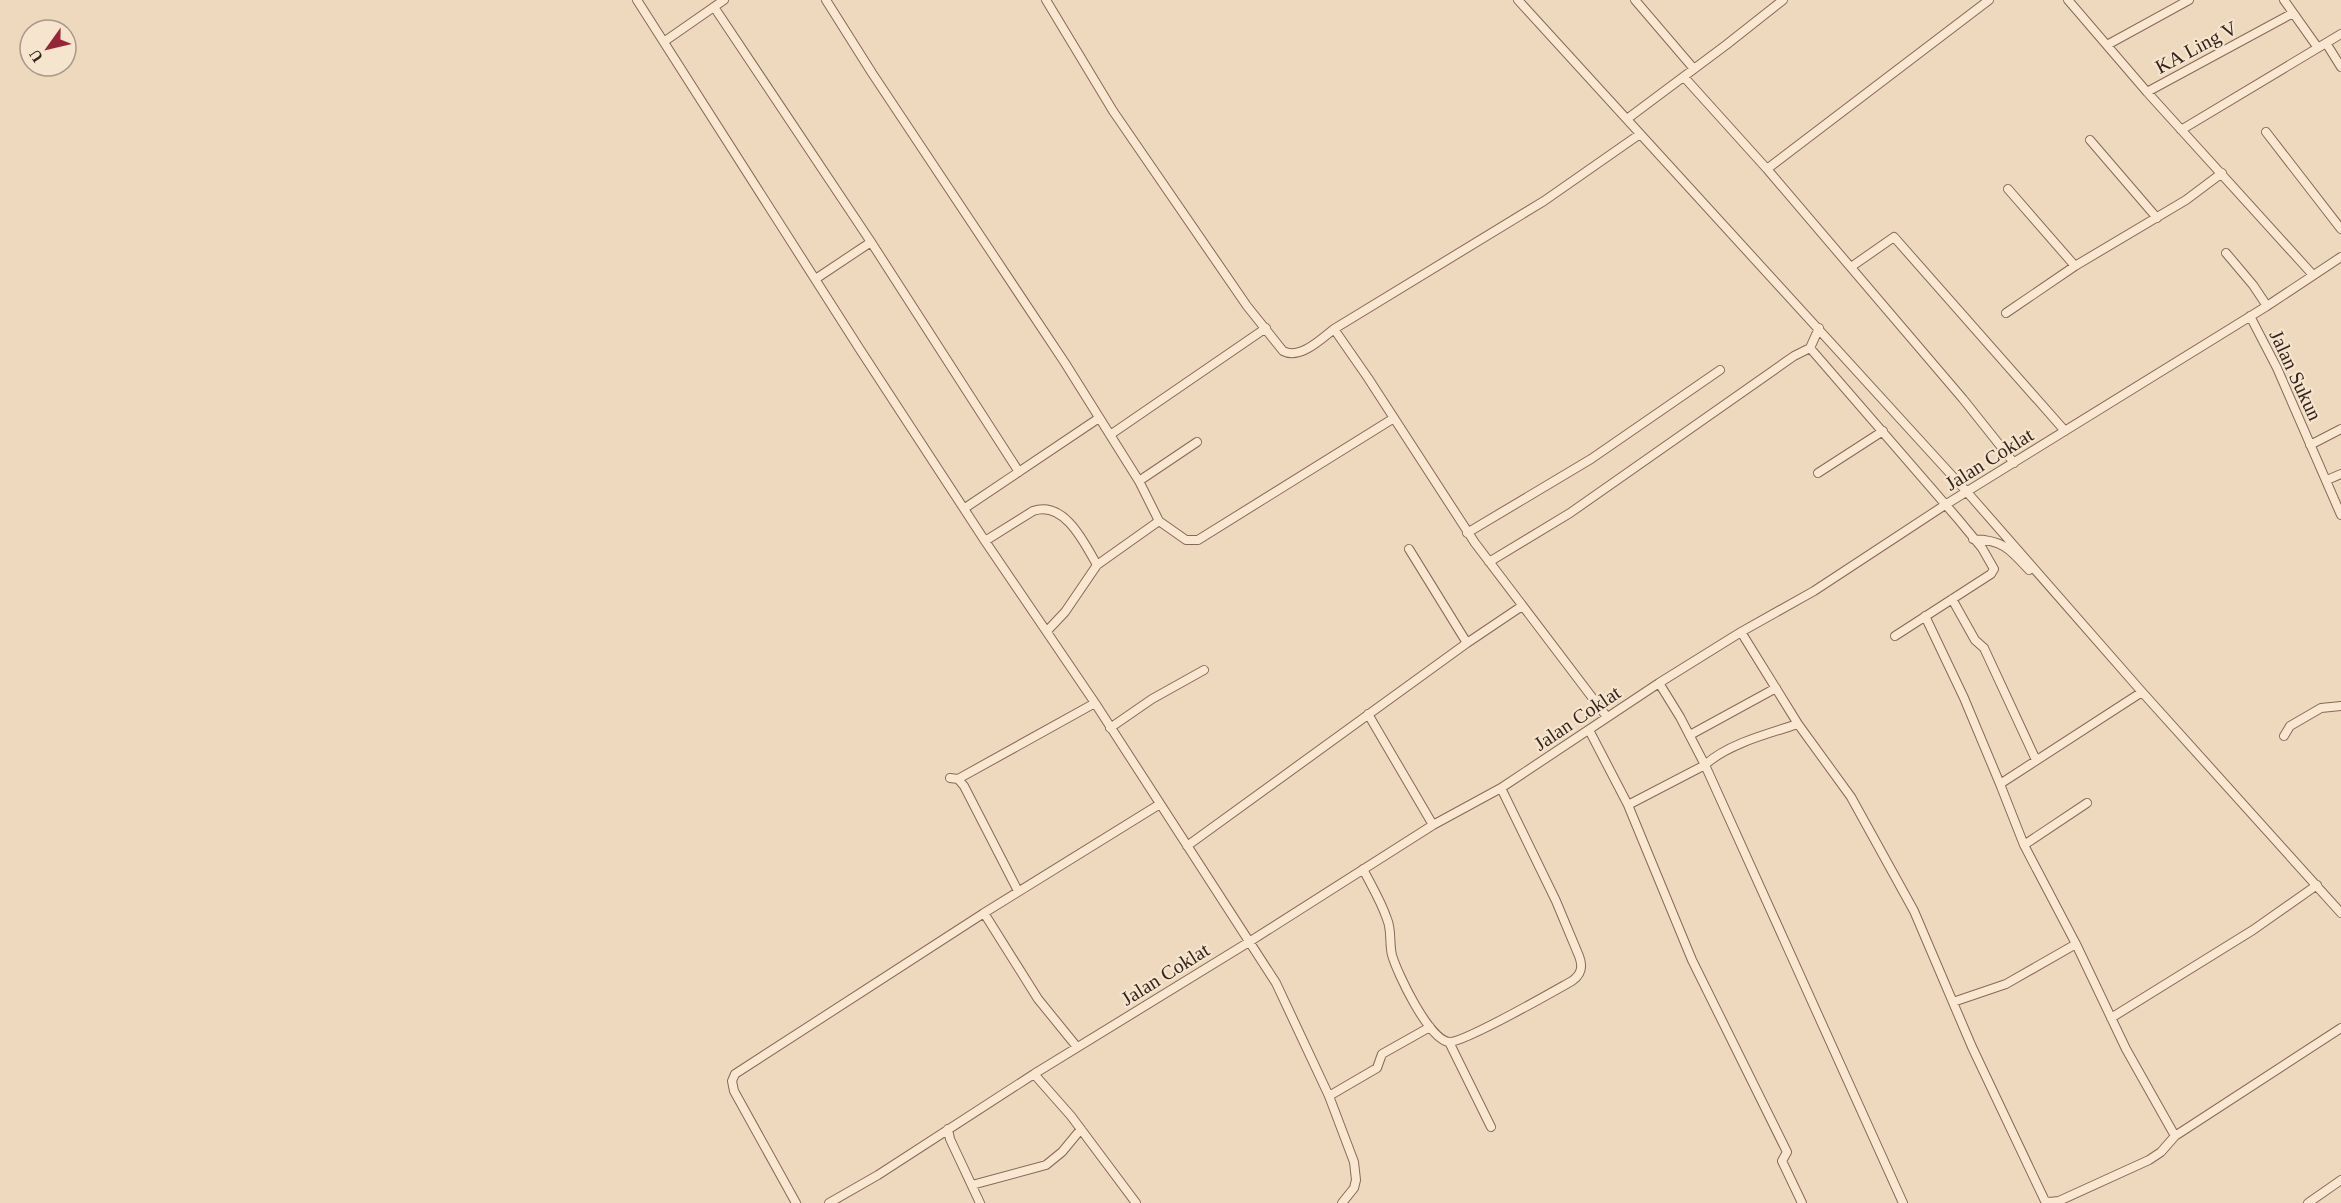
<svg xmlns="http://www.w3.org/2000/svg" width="2341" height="1203" viewBox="0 0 2341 1203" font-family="'Times New Roman',serif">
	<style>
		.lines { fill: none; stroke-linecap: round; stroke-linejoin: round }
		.street-casing { stroke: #866957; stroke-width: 10 }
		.street { stroke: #f9e7d1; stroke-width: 8 }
		.labels { text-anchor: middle; stroke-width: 4.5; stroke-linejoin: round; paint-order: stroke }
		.street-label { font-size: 20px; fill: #36241c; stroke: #f5e4ce }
	</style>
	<rect width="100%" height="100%" fill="#eed9be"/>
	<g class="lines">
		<defs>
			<path id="street" d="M637,0L859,348L985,541L1095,703L1276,983L1329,1096L1354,1162L1356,1180L1354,1188L1342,1203
				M826,0L872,73L1065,363L1139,481L1159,521L1186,540H1198L1394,418
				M1046,0L1113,111L1247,306L1283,351C1300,360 1321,339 1334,329L1368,378L1475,543L1607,717
				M1518,0L1967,492L2142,692L2341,913
				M1635,0L1694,69
				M2068,0L2147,92L2313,275
				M2284,0L2318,48
				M714,7L871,242L1019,472
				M665,41L724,0
				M2326,43L2341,67
				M2107,45L2189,0
				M1684,77L1767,169L1963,399L2014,463
				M2147,92L2293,13
				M1627,119L1726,45L1783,0
				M2181,130L2341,34
				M2266,132L2341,229
				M2090,140L2157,218
				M1767,169L1989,0
				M2008,189L2075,266
				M2226,253L2253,285L2267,306
				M1851,267L1894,237L2065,431
				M817,278L871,242
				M2006,313L2075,266L2186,200L2222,173
				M2250,316L2277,368L2341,515
				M1819,328L1810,348L1958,519L1982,548L1994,569L1991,574L1895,636
				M1334,329L1544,201L1640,134
				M1110,435L1266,328
				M2310,445L2341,429
				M1818,473L1883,431
				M2327,480L2341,474
				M1139,481L1197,442
				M965,508L1099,418
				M1467,533L1591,459L1720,370
				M1973,539C2003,540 2010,549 2029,570
				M985,541L1033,511C1064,500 1084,542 1097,565
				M1409,549L1467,643
				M1489,562L1570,513L1794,356L1810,348
				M1952,599L1975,640L1984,648L2036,760
				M1925,616L1964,698L2000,784
				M1047,631L1065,612L1097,565L1159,521
				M1741,632L1798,724L1851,797L1914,911L1972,1047L2045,1201L2049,1202L2059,1201L2149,1160L2161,1152L2175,1136
				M1659,683L1680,717L1705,765L1903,1203
				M2142,692L2000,784L2024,845L2076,944L2126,1049L2175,1136L2341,1028
				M1368,714L1433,825
				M1110,728L1152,699L1204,670
				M1589,730L1628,805L1692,960L1787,1152L1782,1161L1802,1203
				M1690,735L1776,688
				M2284,736L2290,726L2321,708L2341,706
				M950,778L958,779L964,786L1018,891
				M958,779L1095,703
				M1628,805L1705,765C1727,744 1770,733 1798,724
				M2024,845L2087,803
				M1187,846L1467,643L1522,606
				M1363,869C1371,885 1381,901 1387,919C1392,930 1389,943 1392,955C1397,973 1429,1040 1449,1042C1464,1043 1554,991 1572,981C1582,974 1583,966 1579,956L1556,901L1501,788
				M1953,1002L2006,984L2076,944
				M2111,1018L2253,930L2317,885
				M1449,1042L1491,1127
				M1077,1047L1038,999L984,913L1160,804
				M1034,1074L1071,1116L1136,1203
				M1329,1096L1377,1068L1382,1054L1430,1027
				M948,1129L950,1139L980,1203
				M972,1185L1046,1165L1062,1152L1081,1129
				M796,1203L734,1091L732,1081L735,1074L984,913
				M829,1203L878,1175L1034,1074L1249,942L1433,825L1501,788L1659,683L1741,632L1814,591L1945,505L2267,306L2341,257
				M2308,1203L2341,1180"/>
		</defs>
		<use href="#street" class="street-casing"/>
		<use href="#street" class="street"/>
	</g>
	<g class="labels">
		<g class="street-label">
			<text transform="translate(2196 47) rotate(-28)" y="7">KA Ling V</text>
			<text transform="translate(2296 375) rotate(65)" y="7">Jalan Sukun</text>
			<text transform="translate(1989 459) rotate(-32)" y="7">Jalan Coklat</text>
			<text transform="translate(1577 718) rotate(-34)" y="7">Jalan Coklat</text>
			<text transform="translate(1165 974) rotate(-32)" y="7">Jalan Coklat</text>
		</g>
	</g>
	<g transform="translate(48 48) rotate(236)"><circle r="28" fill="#f5e4ce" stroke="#a99787" stroke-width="1.5"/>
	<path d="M0-4.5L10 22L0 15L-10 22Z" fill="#962637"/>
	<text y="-9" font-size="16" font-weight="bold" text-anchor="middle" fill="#36241c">U</text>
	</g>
</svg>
